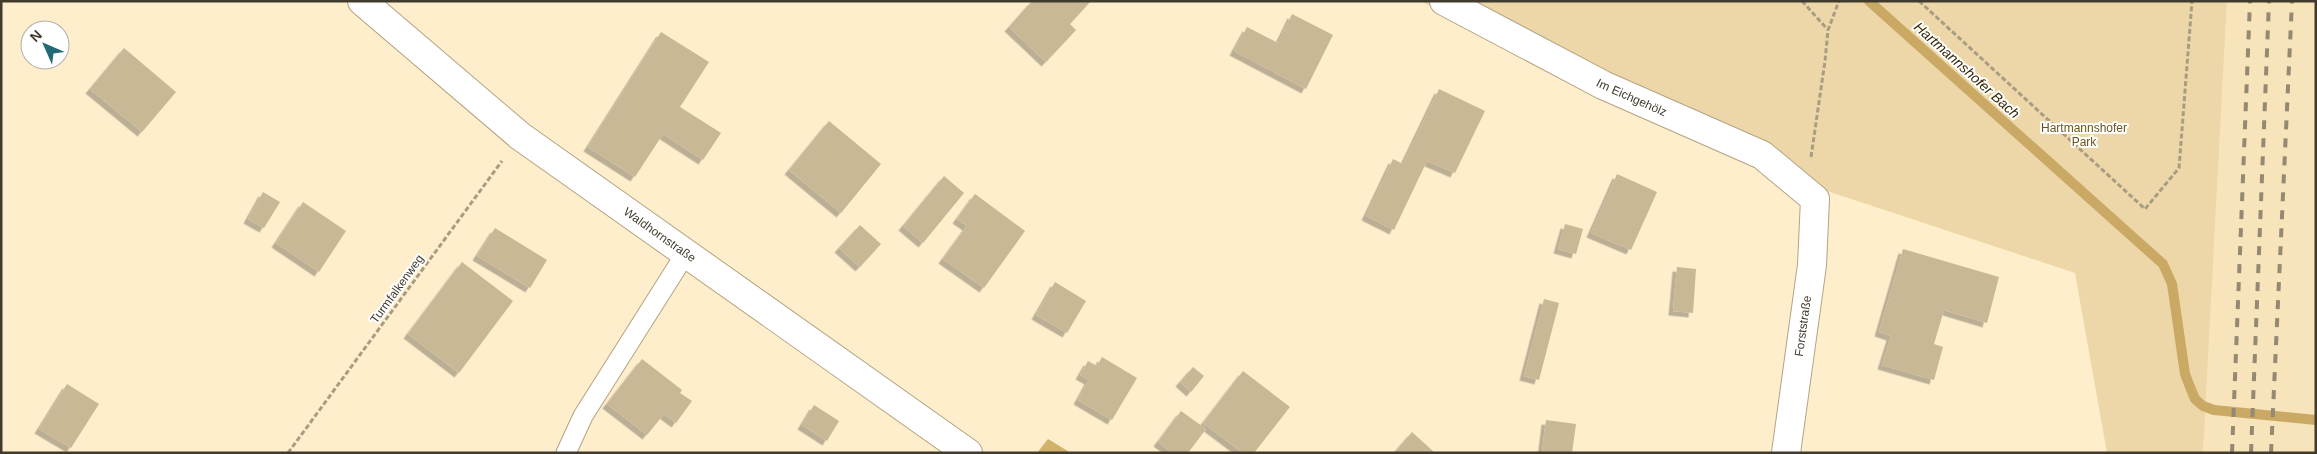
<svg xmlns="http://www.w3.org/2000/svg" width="2317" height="454" viewBox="0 0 2317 454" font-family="Helvetica,sans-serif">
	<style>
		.built { fill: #f8e4ba }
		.green { fill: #edd7a9 }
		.forest { fill: #d2b26b }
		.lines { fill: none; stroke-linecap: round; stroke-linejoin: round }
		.stream { stroke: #c9a963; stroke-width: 10 }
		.building { fill: #c8b896; filter: url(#shadow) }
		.lane-casing { stroke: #b3a382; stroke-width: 21 }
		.street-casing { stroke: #b3a382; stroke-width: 30 }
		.path { stroke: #a89d83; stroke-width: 3; stroke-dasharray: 5 2.5; stroke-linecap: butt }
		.lane { stroke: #fff; stroke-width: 19 }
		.street { stroke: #fff; stroke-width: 28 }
		.rail { stroke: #948972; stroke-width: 4; stroke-dasharray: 9 9; stroke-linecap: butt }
		.labels { text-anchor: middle; stroke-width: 4; stroke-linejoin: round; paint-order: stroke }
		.street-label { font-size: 12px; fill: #413b2d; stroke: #fff }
		.park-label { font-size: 12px; fill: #6b541f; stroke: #fff }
		.water-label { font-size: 14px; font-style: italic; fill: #362808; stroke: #fff }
	</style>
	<defs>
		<filter id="shadow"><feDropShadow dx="-4.5" dy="4.5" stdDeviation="0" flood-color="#0004"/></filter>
	</defs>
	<rect width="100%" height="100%" fill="#feeecb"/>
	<path class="built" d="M2227,1H2316V453H2203Z"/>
	<path class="green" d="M1420,1H2227L2203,453H2107L2075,273L1761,169Z"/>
	<path class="forest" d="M1048,439L1071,453H1037Z"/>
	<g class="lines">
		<path class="stream" d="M1869,1L2163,264L2172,284L2185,374L2190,387L2195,399L2203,406L2214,410L2316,420"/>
	</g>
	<path class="building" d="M1032,1H1091L1070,24L1076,30L1046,62L1009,27Z
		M1292,14L1333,35L1306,89L1234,51L1247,27L1278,43Z
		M661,32L709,62L680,107L721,133L703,160L663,134L635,177L588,147Z
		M124,48L176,92L142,132L90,89Z
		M1439,89L1485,111L1455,173L1427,161L1394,230L1366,216L1393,159L1403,164Z
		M829,121L881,164L841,213L789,170Z
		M1617,174L1657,192L1631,250L1591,233Z
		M944,176L964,193L923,243L903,226Z
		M263,192L280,202L264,228L248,219Z
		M975,194L1025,231L984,288L943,259L967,226L957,219Z
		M303,202L346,231L319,272L276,243Z
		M1565,224L1583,229L1576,254L1558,249Z
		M860,225L881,244L860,267L839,248Z
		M495,228L547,260L530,288L477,256Z
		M1903,249L1999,277L1987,323L1944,310L1934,344L1943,347L1934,380L1882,365L1891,336L1879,332Z
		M462,262L513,301L459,373L408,334Z
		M1677,267L1696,269L1693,313L1673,311Z
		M1055,282L1086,301L1067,333L1036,315Z
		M1544,299L1559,303L1539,380L1524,376Z
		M1102,357L1137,378L1112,420L1078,400L1089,380L1080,375L1088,361L1097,366Z
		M642,359L682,390L680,393L692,401L676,423L664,414L647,435L607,404Z
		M1193,367L1204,376L1191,392L1180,382Z
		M1243,371L1290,407L1254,453H1243L1203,423Z
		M67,384L99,404L71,448L39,429Z
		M814,405L839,421L827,441L802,425Z
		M1181,411L1206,429L1188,453H1173L1158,442Z
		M1546,420L1576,424L1572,453H1542Z
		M1412,432L1435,453H1394Z"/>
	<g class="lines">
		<defs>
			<path id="lane" d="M566,453L583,416L686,253"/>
			<g id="street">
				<path id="s1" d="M362,1L520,136L968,453"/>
				<path id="s2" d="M1444,1L1603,85L1762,155L1815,199L1812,265L1786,453"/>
			</g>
		</defs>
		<use href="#lane" class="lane-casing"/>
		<use href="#street" class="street-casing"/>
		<path class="path" d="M1802,1L1828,30
			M1919,1L2145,209L2179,168L2192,1
			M1811,157L1825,61L1828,30L1839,1
			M288,453L502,161"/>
		<use href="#lane" class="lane"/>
		<use href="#street" class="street"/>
		<path class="rail" d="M2232,453L2250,1
			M2251,453L2269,1
			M2271,453L2292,1"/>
	</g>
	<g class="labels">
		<g class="street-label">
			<text dy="4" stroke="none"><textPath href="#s2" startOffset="211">Im Eichgehölz</textPath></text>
			<text dy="4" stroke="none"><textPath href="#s1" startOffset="379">Waldhornstraße</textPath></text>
			<text transform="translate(397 289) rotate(-54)" y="4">Turmfalkenweg</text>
			<text transform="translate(1803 326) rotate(-82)" y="4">Forststraße</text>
		</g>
		<g class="park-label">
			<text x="2084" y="132">Hartmannshofer<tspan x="2084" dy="14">Park</tspan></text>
		</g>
		<g class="water-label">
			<text transform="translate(1967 70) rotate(42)" y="5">Hartmannshofer Bach</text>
		</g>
	</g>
	<rect width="2317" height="454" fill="none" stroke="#413b2d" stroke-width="5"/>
	<g transform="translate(45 45) rotate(315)"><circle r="24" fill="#ffffff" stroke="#b3b1ab"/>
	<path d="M0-4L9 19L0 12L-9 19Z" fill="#206a75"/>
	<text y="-8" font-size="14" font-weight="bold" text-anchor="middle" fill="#413b2d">N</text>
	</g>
</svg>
